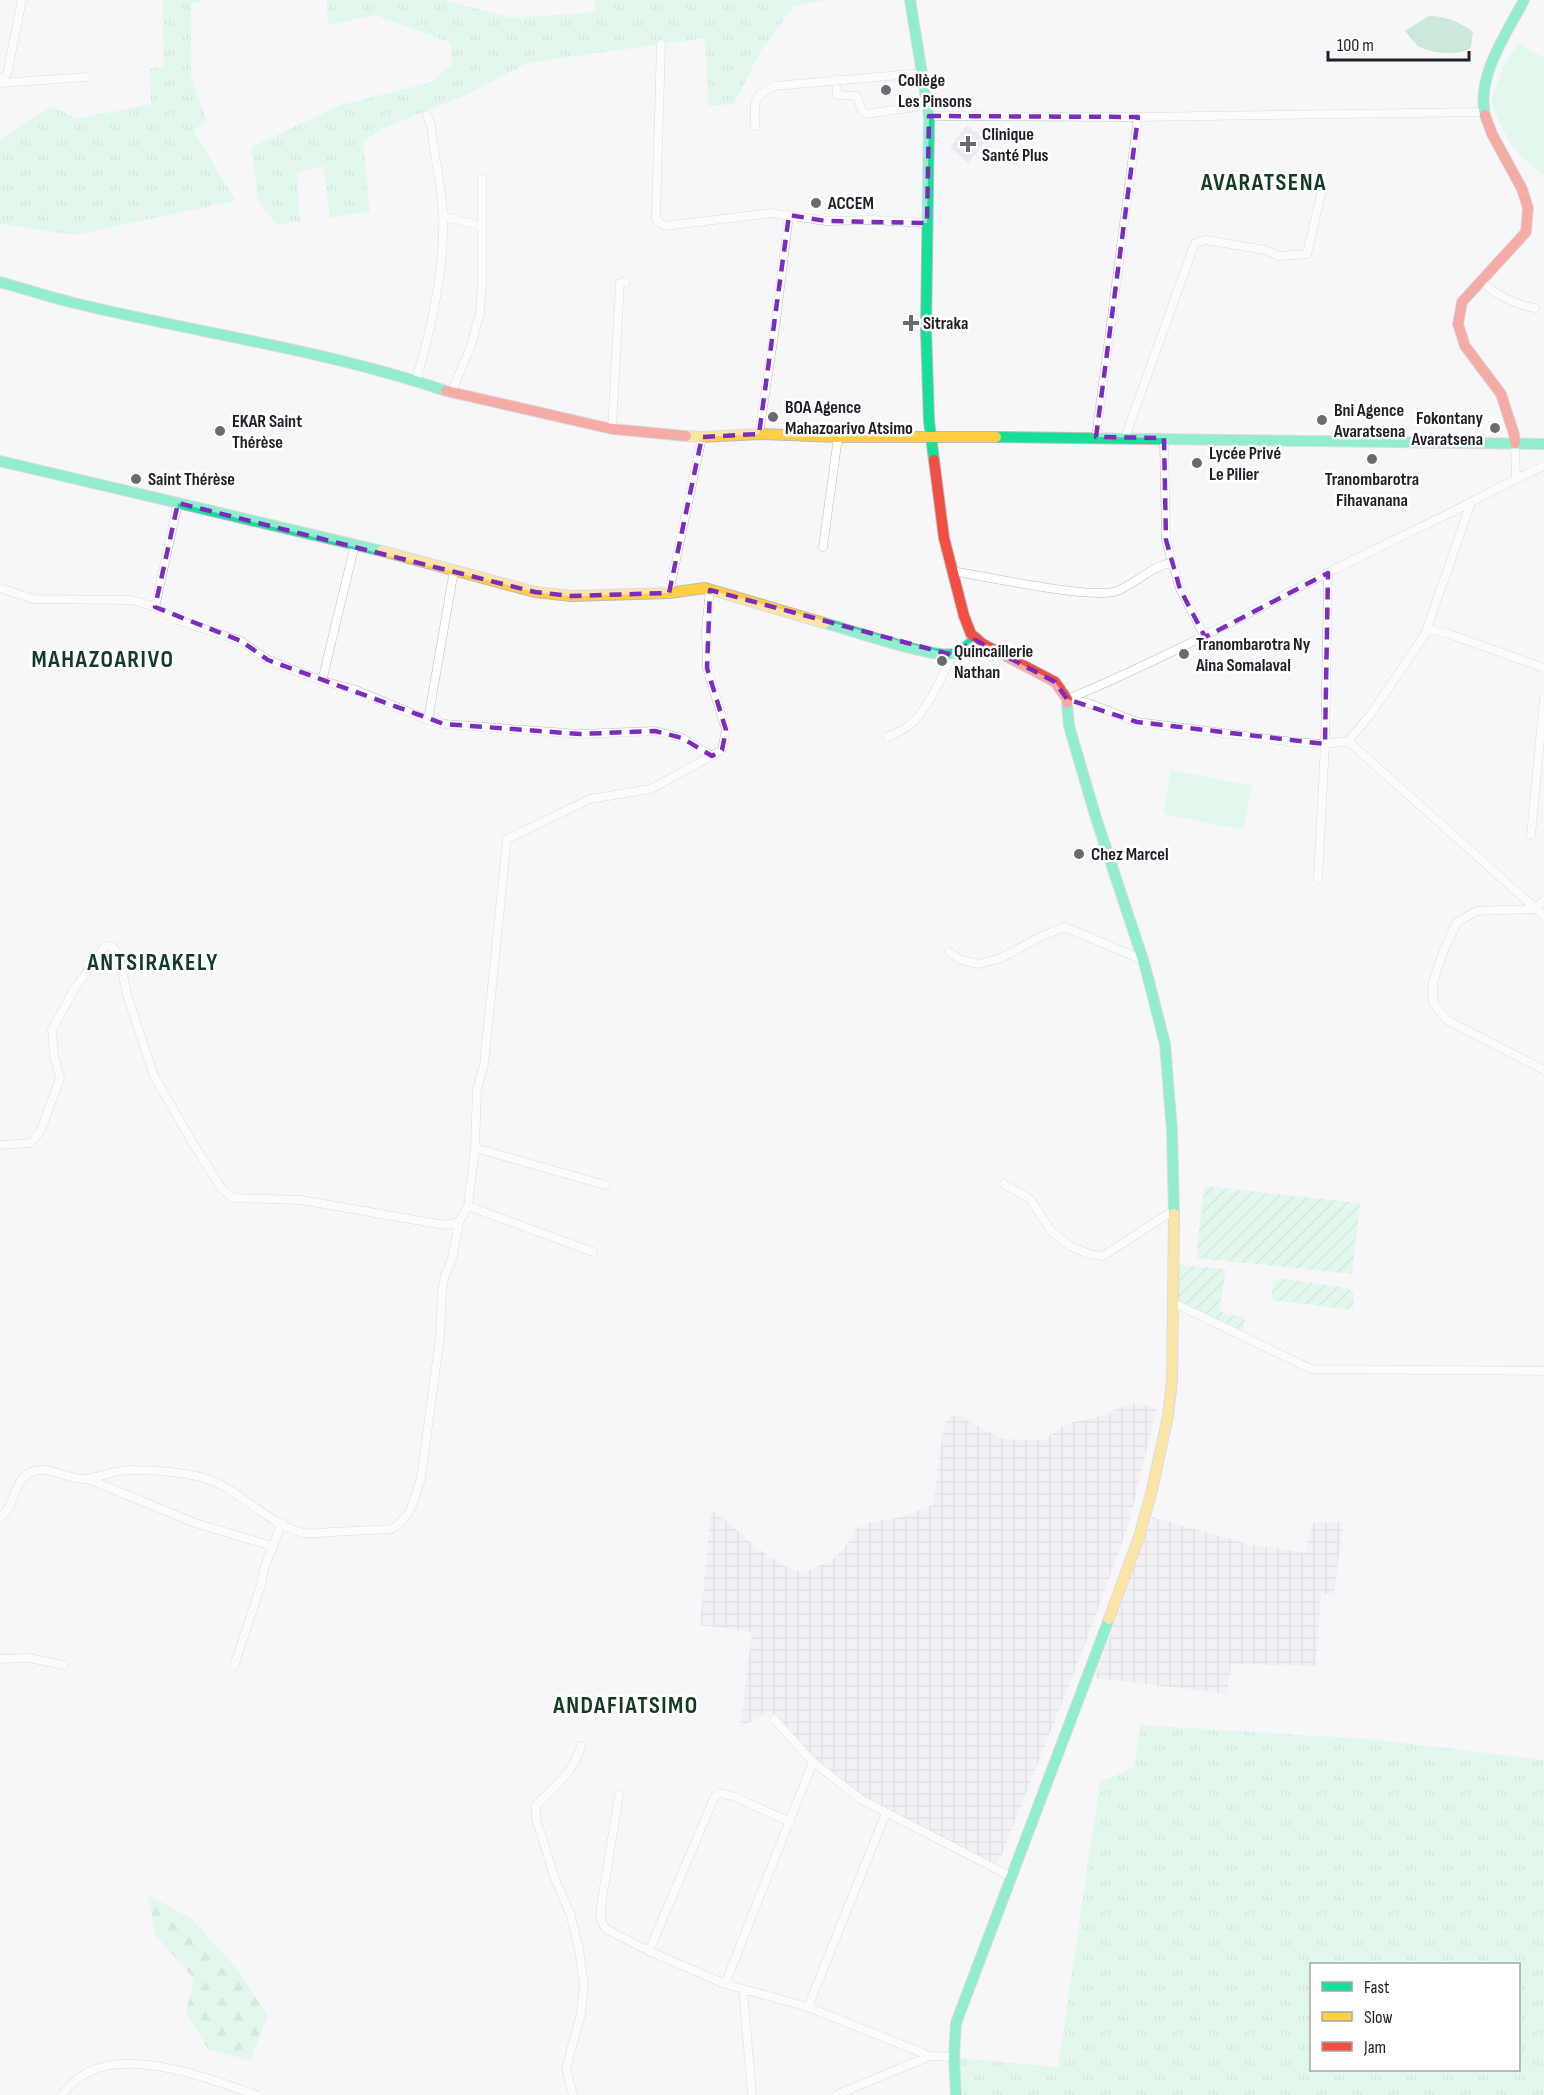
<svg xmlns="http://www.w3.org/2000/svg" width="1544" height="2095" viewBox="0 0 1544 2095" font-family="'Sofia Sans Condensed',sans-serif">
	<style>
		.built { fill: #eaeaf2 }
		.industrial { fill: url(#industrial-grid) }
		.grass { fill: url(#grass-tufts); fill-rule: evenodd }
		.forest { fill: url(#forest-firs) }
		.garden { fill: url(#garden-furrows) }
		.pitch { fill: #cbf8de }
		.water { fill: #96d5b3 }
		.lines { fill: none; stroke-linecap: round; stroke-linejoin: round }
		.street-casing { stroke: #babbc1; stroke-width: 9 }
		.fast-casing { stroke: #babbc1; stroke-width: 12 }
		.slow-casing { stroke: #babbc1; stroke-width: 12 }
		.jam-casing { stroke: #babbc1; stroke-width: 12 }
		.street { stroke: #fefefe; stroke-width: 8 }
		.fast { stroke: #16e098; stroke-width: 10 }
		.slow { stroke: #ffcf43; stroke-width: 10 }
		.jam { stroke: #f24e42; stroke-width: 10 }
		.marked { fill: none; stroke: #7b2cbf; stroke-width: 4.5; stroke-dasharray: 12 8; stroke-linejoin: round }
		.poi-dot { fill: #6a6a71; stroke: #fff; stroke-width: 2 }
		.labels { text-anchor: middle; stroke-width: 5; stroke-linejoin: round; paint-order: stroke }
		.poi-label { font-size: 18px; font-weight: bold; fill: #1e1e27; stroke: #fff; text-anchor: start }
		.district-label { font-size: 24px; font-weight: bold; letter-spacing: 1.5px; fill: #123b26; stroke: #fff }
	</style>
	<defs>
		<pattern id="industrial-grid" width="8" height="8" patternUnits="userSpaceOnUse" patternTransform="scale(1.5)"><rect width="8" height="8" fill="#eaeaf2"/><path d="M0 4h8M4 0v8" fill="none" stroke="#c8c8d0"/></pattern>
		<pattern id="grass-tufts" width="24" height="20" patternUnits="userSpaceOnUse" patternTransform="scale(1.5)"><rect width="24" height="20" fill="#cbf8de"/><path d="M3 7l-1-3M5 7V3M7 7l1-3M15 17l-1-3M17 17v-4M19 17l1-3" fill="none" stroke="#aed4be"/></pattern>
		<pattern id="forest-firs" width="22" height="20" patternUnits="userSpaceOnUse" patternTransform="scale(1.5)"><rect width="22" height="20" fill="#cbf8de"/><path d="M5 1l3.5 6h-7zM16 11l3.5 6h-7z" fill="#aed4be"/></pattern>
		<pattern id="garden-furrows" width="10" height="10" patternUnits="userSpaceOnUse" patternTransform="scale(1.5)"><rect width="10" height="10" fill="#cbf8de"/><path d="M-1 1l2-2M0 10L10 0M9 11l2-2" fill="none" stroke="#aed4be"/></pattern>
	</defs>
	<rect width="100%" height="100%" fill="#f7f7fa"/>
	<path class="built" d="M967,125L986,141L968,163L950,147Z"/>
	<path class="industrial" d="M1130,1403L1157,1407L1129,1524L1086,1642L996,1869L862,1800L813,1762L770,1711L740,1728L752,1632L700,1625L711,1510L723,1518L757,1548L774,1559L795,1571L806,1572L832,1560L845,1547L856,1529L867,1523L902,1517L933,1505L944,1424L952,1416L961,1415L968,1421L1003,1439L1043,1440L1069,1423L1102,1416Z
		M1152,1517L1248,1544L1306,1553L1312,1523L1343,1522L1334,1596L1321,1593L1316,1666L1231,1664L1227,1694L1095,1678Z"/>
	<path class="grass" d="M162,0H206L191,4V76L207,122L193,130L236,201L75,235L0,224V139L52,106L77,119L151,104L150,68L164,67Z
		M327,0H445L512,18L595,12V0H827L794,6L762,49L734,104L708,106L705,38L527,63L466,95L386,127L363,141L370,212L330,217L323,166L297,172L300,221L276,225L258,200L251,147L341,105L432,82L452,64L451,43L375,15L328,25Z
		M1140,1725L1371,1739L1544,1760V2095H963L960,2058L1058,2067L1100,1782L1134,1767ZM1312,1964H1518V2070H1312Z"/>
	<path class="forest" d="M147,1894L192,1919L239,1971L268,2016L250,2061L208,2049L186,2013L194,1979L156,1936Z"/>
	<path class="garden" d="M1204,1186L1360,1203L1352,1274L1196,1258Z
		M1178,1265L1226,1269L1220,1307L1224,1314L1245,1317L1243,1333L1178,1301Z
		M1279,1278L1348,1288L1354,1293L1353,1310L1271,1300L1273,1282Z"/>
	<path class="pitch" d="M1519,43L1544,58V176C1513,153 1504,136 1491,101L1504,64Z
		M1171,770L1252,786L1243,830L1163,814Z"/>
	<path class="water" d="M1429,16C1442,15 1463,23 1473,32L1471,48C1458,56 1431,54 1418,46C1413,42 1409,35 1405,31Z"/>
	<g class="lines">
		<defs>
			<path id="street" d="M661,44L656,217L658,222L665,226L771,213L826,221L872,220L927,223
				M836,79L837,95L857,96L862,111L866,114L928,105
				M0,80L7,74L22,0
				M0,83L86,77
				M929,116L1138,117L1484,112
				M755,126C755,101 751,97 775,86L923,73
				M442,216L482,226
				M1481,282C1497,295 1514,305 1535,308
				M416,381C432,327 445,269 443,212C441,184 434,154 431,125L427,115
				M451,393L470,348L480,313L482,281V179
				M612,429L620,283L625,282
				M759,434L775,328L789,215
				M1096,437L1138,117
				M1125,437L1195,243L1206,240L1265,250L1279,256L1307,254L1321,194
				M1164,438L1166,540L1180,589L1205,637
				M1515,443L1516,478
				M178,503L155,607L177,620L241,641L268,660L322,681L353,689L428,720L444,724L580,734L655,731L682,738L712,756
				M823,547L838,437
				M952,571C984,576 1092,600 1117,591C1137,583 1151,566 1174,562
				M0,588L33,599L132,600L155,607
				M669,593L702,437
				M1425,634L1433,630L1449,634L1544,668
				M322,681L355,544
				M1067,699L1088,703L1137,722L1294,742L1325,744L1348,741L1371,714L1425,634L1471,503
				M1068,699C1157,662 1241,617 1327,573C1368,552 1409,533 1450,513C1481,497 1512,480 1544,466
				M428,720L454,570
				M887,737C894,734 902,731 908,726C926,714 943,675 952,655
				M1348,741L1544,916
				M1531,835L1544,698
				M1318,879L1325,744L1328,573
				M1544,900L1535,909L1477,911L1457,922L1443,952L1433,982V1003L1447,1020L1544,1070
				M949,952L961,960L979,964L1001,958L1042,936L1065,927L1143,960
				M0,1145L31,1143L41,1130L60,1078L54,1056L52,1030L73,991L105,946L113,947L119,956L127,994L154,1076L194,1145L222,1189L234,1198L301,1200L444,1225L459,1222
				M475,1148L605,1185
				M1004,1184L1030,1199L1051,1231L1070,1246L1089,1254L1103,1256L1174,1210
				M468,1206L593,1252
				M1172,1302L1311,1369L1544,1371
				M88,1479L195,1523L272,1546
				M0,1517C16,1507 12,1483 29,1473C47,1464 64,1478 82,1479C97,1479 112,1471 127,1470C149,1470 183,1472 204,1478C241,1489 267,1525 304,1533C313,1534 323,1533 332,1532C352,1531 371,1530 391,1529L398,1525L410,1511L421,1478L440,1337L442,1290L445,1275L452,1259L459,1222L468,1206L475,1148L477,1089L484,1065L507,839L590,799L651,789L722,750L726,730L707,668L706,630L710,590
				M0,1659L29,1658L64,1665
				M234,1666L261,1585L264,1569L282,1523
				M774,1719L813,1762L862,1800L1010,1876
				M619,1795L601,1906V1921L606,1929L649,1951L725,1984L808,2007L930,2056
				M649,1951L715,1796L720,1793L735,1797L790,1822
				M725,1984L813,1762
				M743,1989L752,2095
				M808,2007L886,1813
				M62,2095C66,2090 70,2085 75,2081C120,2042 208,2079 257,2095
				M573,2095L566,2068L581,2014L584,1986L579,1949L570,1913L556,1881L536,1819V1805C554,1787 574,1772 581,1746
				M836,2095L930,2056L954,2057"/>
			<path id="fast" d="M910,0L929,116L926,330L929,421L934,460
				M1485,115C1476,76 1507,33 1524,0
				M0,282C25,289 49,297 74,303C198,333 326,350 446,391
				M996,437L1544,444
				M0,461L382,551
				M824,623C848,629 934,659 953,654C962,652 969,644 976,638
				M1067,703L1069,726L1096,818L1145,966L1165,1044L1172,1131L1174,1214
				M956,2095L954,2057L956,2023L1109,1619"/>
			<path id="slow" d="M686,436L702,437L759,434L838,437H996
				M382,551L535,592L571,596L669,593L705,588L824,623
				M1109,1619L1139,1537L1152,1490L1168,1416L1172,1381L1174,1214"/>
			<path id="jam" d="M1485,115L1492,134L1522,189L1528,208L1526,232L1462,302L1458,324L1465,346L1501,394L1514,434L1515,443
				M446,391L612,429L686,436
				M934,460L944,538L964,616L971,634L983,644L1055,682L1067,699V703"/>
		</defs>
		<use href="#street" class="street-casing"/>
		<use href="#fast" class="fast-casing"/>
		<use href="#slow" class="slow-casing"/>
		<use href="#jam" class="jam-casing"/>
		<use href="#street" class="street"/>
		<use href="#fast" class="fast"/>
		<use href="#slow" class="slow"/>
		<use href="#jam" class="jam"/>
	</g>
	<path d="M0 0H1544V2095H0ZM929,116L1138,117L1096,437L1164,438L1166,540L1180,589L1205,637L1328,573L1325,744L1137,722L1067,699L1055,682L975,640L952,655L710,590L707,668L726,730L722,750L712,756L682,738L655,731L580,734L444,724L268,660L241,641L155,607L178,503L535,592L571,596L669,593L702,437L759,434L789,215L826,221L927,223Z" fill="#f7f7fa" fill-opacity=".55" fill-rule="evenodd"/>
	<path class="marked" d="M929,116L1138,117L1096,437L1164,438L1166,540L1180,589L1205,637L1328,573L1325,744L1137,722L1067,699L1055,682L975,640L952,655L710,590L707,668L726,730L722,750L712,756L682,738L655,731L580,734L444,724L268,660L241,641L155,607L178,503L535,592L571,596L669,593L702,437L759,434L789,215L826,221L927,223Z"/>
	<g class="poi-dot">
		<circle cx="886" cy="90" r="6"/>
		<path d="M965 135h6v6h6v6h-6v6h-6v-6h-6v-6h6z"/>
		<circle cx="816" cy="203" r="6"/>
		<path d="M908 314h6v6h6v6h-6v6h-6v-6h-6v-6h6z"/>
		<circle cx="773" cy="417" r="6"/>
		<circle cx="1322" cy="420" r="6"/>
		<circle cx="1495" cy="428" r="6"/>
		<circle cx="220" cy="431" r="6"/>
		<circle cx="1372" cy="459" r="6"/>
		<circle cx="1197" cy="463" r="6"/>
		<circle cx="136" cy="479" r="6"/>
		<circle cx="1184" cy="654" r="6"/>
		<circle cx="942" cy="661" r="6"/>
		<circle cx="1079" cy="854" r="6"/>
	</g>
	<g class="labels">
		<g class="poi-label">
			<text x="898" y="86">Collège<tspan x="898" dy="21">Les Pinsons</tspan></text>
			<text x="982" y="140">Clinique<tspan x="982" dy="21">Santé Plus</tspan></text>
			<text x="828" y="209">ACCEM</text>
			<text x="923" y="329">Sitraka</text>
			<text x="785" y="413">BOA Agence<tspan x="785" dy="21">Mahazoarivo Atsimo</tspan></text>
			<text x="1334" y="416">Bni Agence<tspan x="1334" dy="21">Avaratsena</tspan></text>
			<text x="1483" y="424" text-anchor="end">Fokontany<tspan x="1483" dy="21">Avaratsena</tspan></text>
			<text x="232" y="427">EKAR Saint<tspan x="232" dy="21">Thérèse</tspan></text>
			<text x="1209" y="459">Lycée Privé<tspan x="1209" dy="21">Le Pilier</tspan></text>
			<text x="148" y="485">Saint Thérèse</text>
			<text x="1372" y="485" text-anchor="middle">Tranombarotra<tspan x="1372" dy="21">Fihavanana</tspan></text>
			<text x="1196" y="650">Tranombarotra Ny<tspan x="1196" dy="21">Aina Somalaval</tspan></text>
			<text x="954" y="657">Quincaillerie<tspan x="954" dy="21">Nathan</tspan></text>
			<text x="1091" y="860">Chez Marcel</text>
		</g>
		<g class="district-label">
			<text x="1264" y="190">AVARATSENA</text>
			<text x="103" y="667">MAHAZOARIVO</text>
			<text x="153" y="970">ANTSIRAKELY</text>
			<text x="626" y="1713">ANDAFIATSIMO</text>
		</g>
	</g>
	<rect x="1310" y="1963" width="210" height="108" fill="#ffffff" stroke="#a5a5a9" stroke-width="1.5"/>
	<rect x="1322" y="1982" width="30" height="9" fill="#16e098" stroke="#a5a5a9" stroke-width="1.5"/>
	<text x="1364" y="1993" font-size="18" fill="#1e1e27">Fast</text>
	<rect x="1322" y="2012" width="30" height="9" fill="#ffcf43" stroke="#a5a5a9" stroke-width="1.5"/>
	<text x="1364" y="2023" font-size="18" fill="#1e1e27">Slow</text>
	<rect x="1322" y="2042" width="30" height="9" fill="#f24e42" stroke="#a5a5a9" stroke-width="1.5"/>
	<text x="1364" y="2053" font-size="18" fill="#1e1e27">Jam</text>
	<path d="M1328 51v9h141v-9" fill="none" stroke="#1e1e27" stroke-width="3"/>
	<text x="1337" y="51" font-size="18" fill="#1e1e27" stroke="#ffffff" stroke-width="4.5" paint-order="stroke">100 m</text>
</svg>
